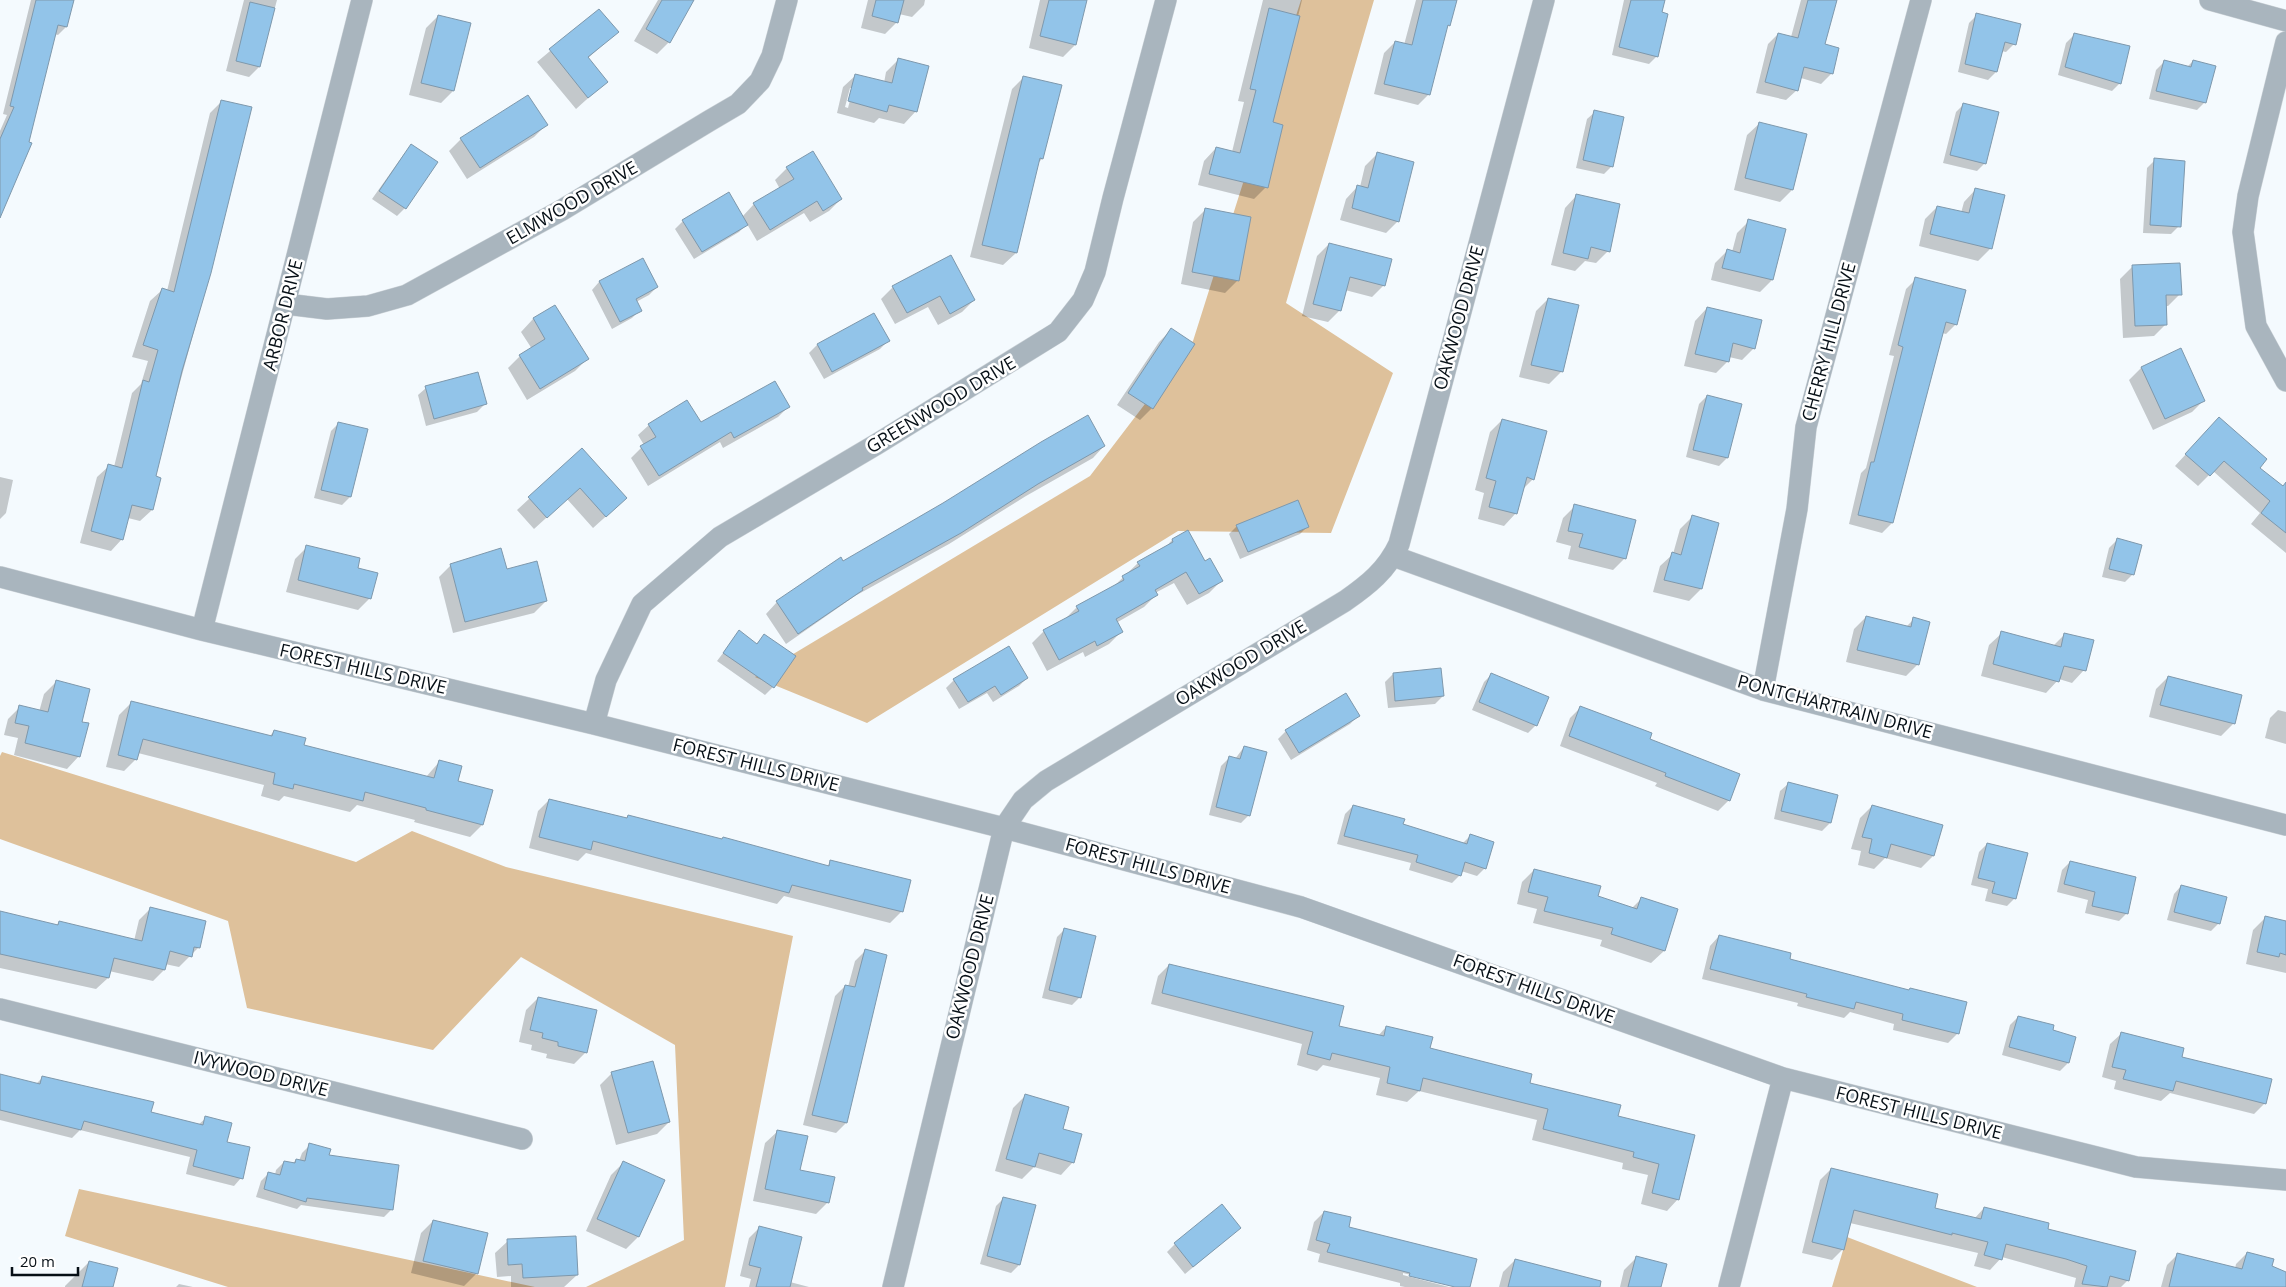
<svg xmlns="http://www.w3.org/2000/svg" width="2286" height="1287" viewBox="0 0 2286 1287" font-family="'Open Sans',sans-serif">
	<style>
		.green { fill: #dec19b }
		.shadow { fill: #0003; fill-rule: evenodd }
		.building { fill: #92c4e9; stroke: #7e98ac }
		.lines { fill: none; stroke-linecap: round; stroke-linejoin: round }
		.minor-casing { stroke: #ced4d9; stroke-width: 22 }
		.minor { stroke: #a9b5be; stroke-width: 21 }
		.labels { text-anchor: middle; stroke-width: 5; stroke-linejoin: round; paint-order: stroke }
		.street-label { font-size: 18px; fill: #060f16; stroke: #fff }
	</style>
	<rect width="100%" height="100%" fill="#f4fafe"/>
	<path class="green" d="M1301,0H1374L1286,303L1393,373L1331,533L1178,531L867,723L755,677L1090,476L1193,341Z
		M2,752L356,862L412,831L506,867L793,936L725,1287H586L684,1240L675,1045L521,957L433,1050L247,1008L228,921L0,839V756Z
		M79,1189L535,1287H228L65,1236Z
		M1847,1237L1977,1287H1832Z"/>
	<path class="shadow" d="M31,0H73L66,27L58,35L54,34L0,205V131L7,115L3,114Z
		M244,0H277L259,67L249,77L226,71Z
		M658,0H693L669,42L657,54L634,41Z
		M868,0H925L924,5L912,17L899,14L897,22L885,34L861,28Z
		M1040,0H1086L1075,45L1063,57L1029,48Z
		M1263,0H1302L1272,123L1266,187L1254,199L1198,185L1204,161L1216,148L1232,152L1244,102L1238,101Z
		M1416,0H1455L1449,25L1445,29L1429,94L1418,105L1374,94L1384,53L1395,42L1404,45Z
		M1624,0H1660L1657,56L1649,64L1612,55Z
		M1801,0H1835L1823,45L1832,73L1821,84L1801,78L1797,90L1786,100L1756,93L1768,44L1778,34L1791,37Z
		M599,10L617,32L587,59L606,82L576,109L537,62Z
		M1977,15L2014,44L2006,52L2001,51L1996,72L1988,80L1958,72L1969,23Z
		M438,16L469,24L453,91L441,103L409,95L426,28Z
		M2074,35L2120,83L2112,91L2058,75L2066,43Z
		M898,60L916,111L904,124L879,118L874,123L837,113L843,87L856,75L884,83L886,72ZM850,88H853L848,108L845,107Z
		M2193,61L2205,102L2197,110L2149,99L2156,70L2164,62L2187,67Z
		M1024,77L1042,159L1038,163L1016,253L1003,265L970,257L1012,89Z
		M222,101L210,273L154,477L160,479L152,510L140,521L128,518L122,539L111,551L80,543L97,477L109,466L114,467L132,393L141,384L148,361L132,357L150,301L162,290L167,291L210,113Z
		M1964,104L1985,163L1977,171L1943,163L1956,112Z
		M1595,112L1612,166L1604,174L1576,168L1587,119Z
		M1760,123L1792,190L1780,202L1734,190L1747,135Z
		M546,125L534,137L467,179L449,151L461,139Z
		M412,146L436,162L405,208L397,216L372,199L404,154Z
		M1377,154L1398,221L1386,233L1340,220L1346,199L1358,186L1360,187L1365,166Z
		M2155,160L2179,226L2171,234L2143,233L2147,168Z
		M787,168L841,199L829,211L810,222L804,213L757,241L747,224L739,232L694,259L675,229L683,221L742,217L754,204L780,189L775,180Z
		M1976,189L1990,249L1978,261L1919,246L1925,219L1937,207L1961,213L1964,202Z
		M1577,195L1608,251L1596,263L1585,261L1575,271L1551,265L1565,208Z
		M1205,210L1238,280L1225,293L1181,284L1193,222Z
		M1749,221L1772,280L1760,292L1711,280L1715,263L1727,251L1732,252L1737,233Z
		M1329,244L1384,285L1372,297L1345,290L1340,310L1328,322L1302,316L1317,256Z
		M643,260L657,287L649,295L636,302L640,310L632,318L612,329L592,290L599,282Z
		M2132,267L2180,294L2168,306H2165L2166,324L2154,336L2123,338L2120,279Z
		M1916,279L1956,324L1946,334L1942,333L1892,523L1882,533L1849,524L1861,473L1866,468L1894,356L1889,355L1906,289Z
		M893,287L974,300L962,312L938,325L928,307L895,324L881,299Z
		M1548,299L1578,306L1561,372L1549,384L1519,377L1536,311Z
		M555,307L587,359L575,371L527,400L508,368L520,356L532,349L521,332L533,319Z
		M1707,308L1754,348L1742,360L1729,357L1728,361L1716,373L1684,366L1695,321Z
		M873,314L888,341L880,349L824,379L809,353L817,345Z
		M1171,330L1152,408L1140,420L1117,405L1159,342Z
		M2141,368L2204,400L2192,412L2153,430L2129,380Z
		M426,388L485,404L477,412L426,426L418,395Z
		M1707,396L1727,458L1719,466L1686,457L1699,404Z
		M788,407L778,417L723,448L720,442L648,486L631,458L644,445L638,435L649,425L700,424Z
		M2219,418L2258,468L2286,490V553L2251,524L2260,513L2213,471L2198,486L2175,466Z
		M1502,420L1533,479L1522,490L1516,513L1504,526L1478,519L1484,493L1475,490L1490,432Z
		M339,423L350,497L342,505L314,498L331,431Z
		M1104,446L1093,458L1026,496L949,544L855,596L786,644L766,614L777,602L840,559L842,562Z
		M582,450L613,510L593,528L567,499L534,529L517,510Z
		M0,477L13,480L6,513L0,519Z
		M1575,506L1625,558L1613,570L1568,559L1571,546L1556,542L1563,518Z
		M1692,517L1718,524L1701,589L1689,601L1653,592L1660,566L1673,554L1680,529Z
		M1237,526H1308L1300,534L1240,559L1229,534Z
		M1172,540L1205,562L1221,581L1209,593L1187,605L1174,583L1155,593L1156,595L1144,607L1116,623L1121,632L1109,644L1085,657L1083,652L1047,671L1032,643L1044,631L1064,620L1077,607L1112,588L1138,563L1165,548Z
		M2117,540L2133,574L2125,582L2102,577L2109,548Z
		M307,547L370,598L358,610L286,592L295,559Z
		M451,565L506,570L546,601L534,613L453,633L439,577Z
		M1866,617L1906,627L1914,619L1918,664L1906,676L1846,662L1854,629Z
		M739,632L756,644L764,636L773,687L765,695L717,661Z
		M2002,633L2053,646L2065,634L2084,670L2072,683L2059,679L2046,693L1981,676L1989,645Z
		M1393,674L1443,696L1435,704L1388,708L1385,682Z
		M1492,674L1536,725L1528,733L1472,710L1484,682Z
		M2168,677L2233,724L2221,736L2149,717L2156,689Z
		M1027,678L1019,686L993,702L987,693L959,709L946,688L954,680Z
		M56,682L80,723L79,756L67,769L14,755L18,738L4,735L8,719L20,707L39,712L44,694Z
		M131,703L269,737L274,731L302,746L426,777L440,761L456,782L482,825L470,837L414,822L415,820L357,805L350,812L284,796L279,801L261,796L264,785L138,753L136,759L124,771L106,767L119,715Z
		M1580,708L1729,800L1718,811L1655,786L1657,783L1560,746L1570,718Z
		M2278,710L2286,712V744L2265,738L2270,718Z
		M1358,716L1350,724L1291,760L1278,739L1286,731Z
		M1244,747L1249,815L1241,823L1209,815L1221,766L1229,758L1235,759Z
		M1788,784L1830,823L1822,831L1774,819L1780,791Z
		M549,800L626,819L628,816L721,840L723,838L826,867L831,862L909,881L901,912L890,923L784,896L777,904L586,853L578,861L529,848L538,811Z
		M1353,806L1402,825L1462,844L1470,836L1485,868L1477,876L1461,871L1460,875L1452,883L1409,870L1411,863L1337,844L1345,814Z
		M1872,806L1933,856L1921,868L1885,858L1874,869L1858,865L1861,851L1851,849L1860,818Z
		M1987,844L2015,898L2007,906L1985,901L1988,889L1971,885L1979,852Z
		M2070,862L2127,913L2119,921L2085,913L2088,900L2057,892L2062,870Z
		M1534,870L1597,897L1632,908L1641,899L1676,910L1664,951L1651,963L1600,946L1602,940L1533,923L1537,909L1517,904L1522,882Z
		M2181,886L2219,923L2211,931L2167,920L2174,894Z
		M151,908L199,947L179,967L165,964L164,970L153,981L109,971L108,978L96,989L0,968V912L56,926L59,922L134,941L139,920Z
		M2265,918L2286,923V973L2246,964L2253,930Z
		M1065,929L1080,997L1072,1005L1042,998L1057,937Z
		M1719,936L1788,960L1908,991L1965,1003L1957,1034L1948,1043L1893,1030L1894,1024L1850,1012L1844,1018L1797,1006L1798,1003L1702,979L1710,946Z
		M865,951L846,1123L836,1133L803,1125L835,996L845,986L848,987L855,961Z
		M1169,965L1337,1027L1378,1036L1386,1027L1429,1049L1617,1117L1694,1136L1678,1199L1667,1211L1641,1204L1648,1175L1622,1169L1623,1163L1532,1140L1537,1120L1419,1091L1407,1102L1376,1095L1380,1078L1323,1065L1317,1071L1297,1065L1302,1044L1151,1004L1158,976Z
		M538,998L586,1052L574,1064L546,1058L547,1054L531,1050L532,1045L519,1042L526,1010Z
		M2018,1017L2051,1031L2075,1038L2068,1063L2060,1071L2002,1055L2010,1025Z
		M2121,1034L2180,1058L2265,1103L2254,1114L2170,1093L2161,1101L2114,1089L2116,1081L2102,1077L2110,1044Z
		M612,1073L669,1122L657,1134L616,1145L600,1085Z
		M0,1075L36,1084L42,1078L150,1113L198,1125L206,1118L225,1142L241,1178L234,1186L186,1174L190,1157L80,1130L72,1138L0,1120Z
		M1025,1096L1062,1129L1073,1162L1061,1175L1034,1167L1022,1179L995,1171L1013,1108Z
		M778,1131L799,1171L828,1202L816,1214L753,1201L765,1143Z
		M310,1145L327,1156L392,1209L384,1217L301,1205L297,1209L256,1197L261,1181L269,1173L275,1175L276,1170L284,1162L292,1164L296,1160L299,1161L302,1153Z
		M623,1163L663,1181L638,1237L626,1249L586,1231L611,1175Z
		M1831,1169L1933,1209L1974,1219L1984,1208L2046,1229L2128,1280L2121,1287H2074L2076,1278L2002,1257L1990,1270L1974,1266L1978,1253L1850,1223L1843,1249L1832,1260L1802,1253L1820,1180Z
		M1004,1198L1035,1206L1019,1265L1011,1273L980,1264L996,1206Z
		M1324,1212L1347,1228L1468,1287H1460L1403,1273V1275L1449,1287H1405L1400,1286V1283L1318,1262L1320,1254L1307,1250L1314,1222Z
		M433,1221L486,1234L476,1274L464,1286L411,1273L421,1233Z
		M759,1228L790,1282L809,1287H749L751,1279L740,1276L749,1238Z
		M1240,1228L1185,1274L1167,1252L1175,1244Z
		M508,1241L577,1275L564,1287H511V1276L497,1277L495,1253Z
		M2247,1253L2270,1267L2286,1273V1287H2161L2167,1265L2178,1254L2235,1269L2236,1264Z
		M1636,1258L1660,1287H1620L1624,1270Z
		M1515,1260L1580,1287H1499L1503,1272Z
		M89,1262L111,1287H65V1286Z
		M179,1284L193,1287H176Z"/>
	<path class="building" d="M36,0H74L67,27L58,25L29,142L32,143L0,218V139L14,107L10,106Z
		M662,0H694L670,43L646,29Z
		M876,0H904L898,23L872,16Z
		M1049,0H1087L1076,45L1040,36Z
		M1423,0H1457L1450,26L1448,25L1430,95L1384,84L1395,41L1412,45Z
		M1631,0H1665L1662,12L1668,14L1658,57L1619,47Z
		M1808,0H1837L1825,44L1839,48L1833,74L1804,67L1798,91L1765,82L1778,33L1798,38Z
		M250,2L275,8L260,67L236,61Z
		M1269,8L1300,16L1273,122L1283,125L1268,188L1209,174L1216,147L1240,153L1256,90L1250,89Z
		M599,9L619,32L588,57L608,82L588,98L549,49Z
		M1976,13L2021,24L2016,45L2005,42L1997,72L1965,64Z
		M438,15L471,23L454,91L421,83Z
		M2074,33L2130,46L2121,84L2065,67Z
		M898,58L929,66L917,112L889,105L887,112L848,101L855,74L892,83Z
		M2164,60L2191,67L2193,60L2216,66L2206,103L2156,91Z
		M1023,76L1062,85L1043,159L1040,158L1017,253L982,245Z
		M528,95L548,125L480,168L460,138Z
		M221,100L252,107L211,273L182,371L156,476L161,478L153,510L132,505L123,540L91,531L108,464L122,468L143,380L149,382L158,350L143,345L162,288L174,292Z
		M1963,103L1999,112L1986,164L1950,155Z
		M1594,110L1624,117L1613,167L1583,160Z
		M1759,122L1807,134L1793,190L1745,178Z
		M411,144L438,162L406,209L379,191Z
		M813,151L842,199L823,211L817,201L770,230L753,203L794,179L786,167Z
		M1377,152L1414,162L1399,222L1352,208L1357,185L1368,188Z
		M2154,158L2185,161L2181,227L2150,225Z
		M1975,188L2005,195L1992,249L1930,234L1937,206L1969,213Z
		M729,192L748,225L702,252L682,220Z
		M1576,194L1620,204L1610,252L1591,247L1588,259L1563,253Z
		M1205,208L1251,217L1239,281L1192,272Z
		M1748,219L1786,229L1773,280L1722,268L1727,249L1740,253Z
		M1329,243L1392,259L1385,286L1350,277L1341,311L1313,304Z
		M951,255L975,300L950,314L940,296L907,313L892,286Z
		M643,258L658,287L636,299L642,311L620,322L599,281Z
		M2180,263L2182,295H2166L2167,325L2135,326L2132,265Z
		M1915,277L1966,290L1957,325L1946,322L1893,523L1858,515L1871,462H1874L1903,347L1898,345Z
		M1548,298L1579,305L1563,372L1531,365Z
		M555,305L589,359L540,389L519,355L545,339L533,318Z
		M1707,307L1762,320L1755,349L1733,343L1729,362L1695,354Z
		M874,313L890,341L832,372L817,344Z
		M1171,328L1195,344L1153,409L1128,393Z
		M2181,348L2205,401L2165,419L2141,367Z
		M478,372L487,404L434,419L425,386Z
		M775,381L790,407L734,438L731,432L659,476L640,446L656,437L648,424L687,400L701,422Z
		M1707,395L1742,404L1728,458L1693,450Z
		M1088,415L1105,446L1038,484L961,533L862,588L863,590L798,634L776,601L841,557L843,561L943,503L1041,442Z
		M2219,417L2267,459L2260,468L2283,486L2286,482V533L2261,513L2270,501L2224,461L2210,476L2185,454Z
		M1502,419L1547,431L1534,480L1527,477L1517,514L1489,507L1496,481L1486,478Z
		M338,422L368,429L351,497L321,490Z
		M582,448L627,498L606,517L580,488L547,518L528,497Z
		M1298,500L1309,527L1248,552L1236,525Z
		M1574,504L1636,520L1626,559L1579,547L1583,534L1568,531Z
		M1692,515L1719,523L1702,589L1664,580L1672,552L1681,555Z
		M1188,530L1205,561L1210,558L1223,581L1199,594L1186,572L1155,590L1158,595L1116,619L1123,632L1097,646L1095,641L1059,660L1043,630L1079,611L1076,606L1124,580L1122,576L1140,566L1137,562L1173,542L1172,539Z
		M2117,538L2142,545L2134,575L2109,569Z
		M306,545L360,558L358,568L378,573L371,599L298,580Z
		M501,548L507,569L537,561L547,601L465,622L450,564Z
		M1866,616L1911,627L1913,617L1930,622L1919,665L1857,650Z
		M739,630L757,644L764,634L796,656L774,688L723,653Z
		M2001,631L2061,647L2064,633L2094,640L2086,671L2064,666L2059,682L1993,664Z
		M1009,646L1028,678L1001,695L995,686L968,702L953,679Z
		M1441,668L1444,696L1395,701L1393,673Z
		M1491,673L1549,697L1537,726L1479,702Z
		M2168,676L2242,695L2235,724L2160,705Z
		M56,680L90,689L82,722L89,723L80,757L25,743L29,726L15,723L19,705L48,712Z
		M1346,693L1360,716L1299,753L1285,730Z
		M131,701L272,736L274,730L306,738L304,745L434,778L439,760L462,766L458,781L493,790L483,825L426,810V808L365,792L363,801L294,784L293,789L273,784L275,773L143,739L137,760L118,755Z
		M1580,706L1652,733L1650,739L1740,774L1730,801L1665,776L1666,773L1569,736Z
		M1244,746L1267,752L1250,816L1216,807L1229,756L1240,759Z
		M1788,782L1838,795L1831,823L1781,811Z
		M549,799L627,818L628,815L722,839L723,837L829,866L830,860L911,880L903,912L792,885L789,893L593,841L591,850L539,837Z
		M1353,805L1405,819L1403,824L1467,844L1470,834L1494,842L1486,869L1465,862L1461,876L1416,862L1418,855L1344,836Z
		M1872,805L1943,825L1934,856L1891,844L1887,858L1869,853L1872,839L1862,837Z
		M1987,843L2028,853L2016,899L1992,893L1995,882L1978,878Z
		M2070,861L2136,877L2128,914L2092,906L2095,892L2064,884Z
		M1534,869L1601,886L1598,896L1637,909L1641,897L1678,909L1665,951L1611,934L1613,928L1544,911L1548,897L1528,892Z
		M2181,885L2227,897L2220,924L2174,912Z
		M150,907L206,921L200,948L194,947L192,957L170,951L165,970L114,958L109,978L0,954V911L58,925L59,921L142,941Z
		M2265,916L2286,921V955L2280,953L2279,957L2257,952Z
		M1064,928L1096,936L1081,998L1049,990Z
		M1719,935L1791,953L1790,959L1909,990L1910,988L1967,1002L1959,1034L1902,1020L1903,1014L1856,1002L1854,1009L1806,997L1807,994L1710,969Z
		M865,949L887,955L847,1123L812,1115L845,985L855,987Z
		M1169,964L1344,1006L1339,1026L1384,1036L1386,1026L1433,1037L1430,1048L1532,1074L1530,1083L1621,1105L1618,1116L1695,1135L1679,1200L1652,1193L1659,1164L1633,1157L1634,1152L1543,1129L1548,1109L1423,1078L1420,1091L1387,1083L1390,1067L1332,1053L1330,1060L1307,1054L1313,1032L1162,993Z
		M538,997L597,1010L587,1053L558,1046V1042L542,1038L543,1033L530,1030Z
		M2018,1016L2054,1025L2053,1030L2076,1037L2069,1063L2009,1047Z
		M2121,1032L2184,1048L2182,1057L2272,1079L2266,1104L2176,1081L2173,1091L2123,1079L2126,1070L2112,1067Z
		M653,1061L670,1122L628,1133L611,1072Z
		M0,1074L40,1084L42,1076L154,1102L151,1112L203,1125L205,1116L232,1123L227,1142L250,1147L243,1179L193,1166L197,1150L84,1121L81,1130L0,1110Z
		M1025,1094L1069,1107L1063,1129L1082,1134L1074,1163L1039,1153L1035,1167L1006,1159Z
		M777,1130L808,1136L800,1170L835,1177L829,1203L765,1189Z
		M309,1143L331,1149L329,1155L399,1165L393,1210L307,1198L306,1202L264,1189L268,1172L280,1175L284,1161L295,1163L296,1159L305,1161Z
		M623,1161L665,1180L639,1237L597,1219Z
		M1831,1168L1938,1194L1935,1208L1981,1219L1984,1207L2049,1223L2048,1229L2136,1251L2129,1281L2110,1276L2107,1287L2082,1284L2087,1266L2066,1259L2006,1244L2002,1260L1984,1255L1988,1242L1952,1233V1235L1854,1210L1844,1250L1812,1242Z
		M1003,1197L1036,1205L1020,1265L987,1256Z
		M1222,1204L1241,1228L1193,1267L1174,1243Z
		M1324,1211L1351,1217L1349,1227L1477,1259L1470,1287H1455L1409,1276L1410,1273L1327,1252L1330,1244L1316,1240Z
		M433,1220L488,1233L478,1274L423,1261Z
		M759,1226L802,1237L790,1287H756L761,1268L749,1265Z
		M576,1236L578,1275L523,1278L522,1264L508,1265L507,1239Z
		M2247,1252L2274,1259L2272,1266L2286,1272V1287H2169L2177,1253L2242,1269Z
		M1636,1256L1667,1264L1661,1287H1628Z
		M1515,1259L1601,1281L1600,1287H1508Z
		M89,1261L118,1268L113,1287H82Z"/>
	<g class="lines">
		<defs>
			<path id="minor" d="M2210,0L2286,21
				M2286,42L2248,196L2243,232L2256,326L2286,381
				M286,304L327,309L368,306L407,295L562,210L709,121L738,104L760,81L772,56L787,0
				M1393,556L1763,690L2286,825
				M0,577L202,630L594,724L1004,828L1301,907L1783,1078L2136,1167L2286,1180
				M202,630L362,0
				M1763,690L1797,509L1806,427L1921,0
				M594,724L606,680L642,604L720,537L877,444L1058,332L1083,300L1095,272L1113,198L1166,0
				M0,1009L522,1139
				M893,1287L1004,828L1023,800L1046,781L1345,601C1368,585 1387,570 1399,544L1544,0
				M1729,1287L1783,1078"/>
		</defs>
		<use href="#minor" class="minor-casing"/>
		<use href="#minor" class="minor"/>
	</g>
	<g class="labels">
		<g class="street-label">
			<text transform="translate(572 203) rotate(-30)" y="6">ELMWOOD DRIVE</text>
			<text transform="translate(283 315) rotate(-76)" y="6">ARBOR DRIVE</text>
			<text transform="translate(1459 318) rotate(-75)" y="6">OAKWOOD DRIVE</text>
			<text transform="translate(1829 342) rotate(-75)" y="6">CHERRY HILL DRIVE</text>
			<text transform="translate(941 405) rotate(-31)" y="6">GREENWOOD DRIVE</text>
			<text transform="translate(1241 663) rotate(-31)" y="6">OAKWOOD DRIVE</text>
			<text transform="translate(363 669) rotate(13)" y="6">FOREST HILLS DRIVE</text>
			<text transform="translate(1835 707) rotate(15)" y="6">PONTCHARTRAIN DRIVE</text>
			<text transform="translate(756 765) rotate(14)" y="6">FOREST HILLS DRIVE</text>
			<text transform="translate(1148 866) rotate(15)" y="6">FOREST HILLS DRIVE</text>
			<text transform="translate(970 967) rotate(-76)" y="6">OAKWOOD DRIVE</text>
			<text transform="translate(1534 989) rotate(20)" y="6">FOREST HILLS DRIVE</text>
			<text transform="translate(261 1074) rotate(14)" y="6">IVYWOOD DRIVE</text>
			<text transform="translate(1919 1113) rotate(14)" y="6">FOREST HILLS DRIVE</text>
		</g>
	</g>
	<path d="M12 1267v8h66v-8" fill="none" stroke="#060f16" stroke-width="2.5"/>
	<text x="20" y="1267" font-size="15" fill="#060f16" stroke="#ffffff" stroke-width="4" paint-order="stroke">20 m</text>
</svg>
